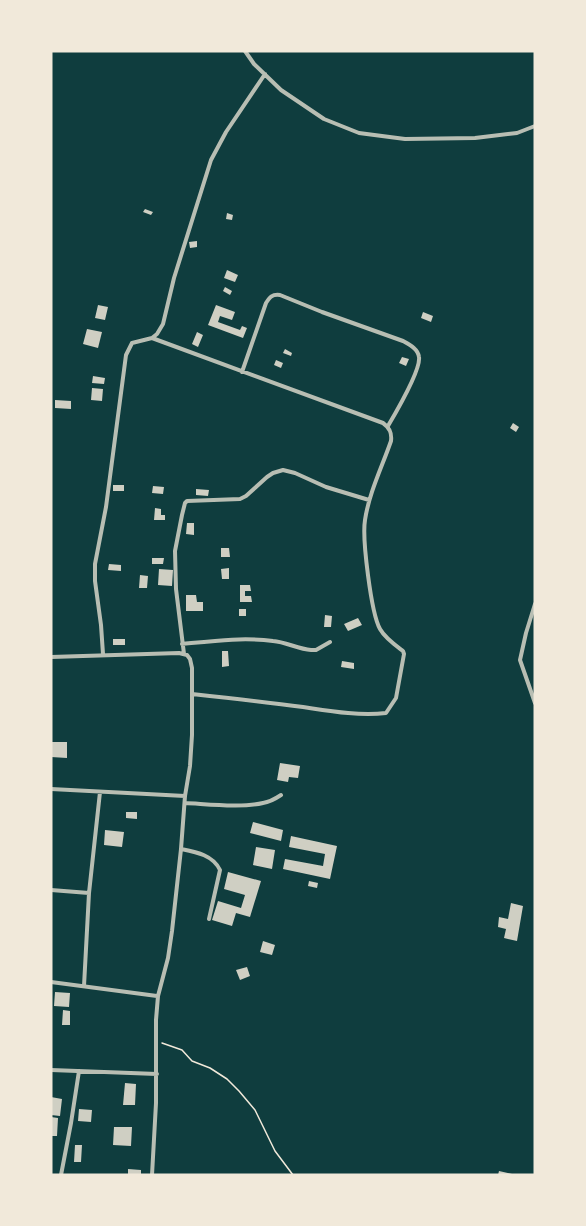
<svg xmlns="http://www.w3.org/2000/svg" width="586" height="1226" viewBox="0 0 586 1226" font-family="Poppins,sans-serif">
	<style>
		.building { fill: #cfcfc3 }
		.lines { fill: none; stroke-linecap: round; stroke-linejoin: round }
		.path { stroke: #f1e9da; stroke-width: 1.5 }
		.minor { stroke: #b8beb3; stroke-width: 4 }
	</style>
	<rect width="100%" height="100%" fill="#0f3d3e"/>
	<path class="building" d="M145,209L153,212L151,215L143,212Z
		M227,213L233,215L232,220L226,219Z
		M197,241V247L190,248L189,242Z
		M227,270L238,275L235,282L224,278Z
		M225,287L232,291L230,295L223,291Z
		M98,305L108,307L105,320L95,318Z
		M216,305L235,312L232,320L220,316L218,322L240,330L242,326L247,328L243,338L208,325Z
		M423,312L433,316L431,322L421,318Z
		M87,329L102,332L98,348L83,344Z
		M197,332L203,335L198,347L192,344Z
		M285,349L292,353L291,356L283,353Z
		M402,357L409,359L406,366L399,363Z
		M276,360L283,363L281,368L274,365Z
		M93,376L105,378L104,384L92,383Z
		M92,388L103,389L102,401L91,400Z
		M55,400L71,401V409L55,408Z
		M513,423L519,427L516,432L510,428Z
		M113,485H124V491H113Z
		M153,486L164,487L163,494L152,493Z
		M196,489L209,490L208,496L196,495Z
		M155,508L161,509V515H165V520H154Z
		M187,523H194V535L186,534Z
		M221,548H229L230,557H221Z
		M152,558H164L163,564H152Z
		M109,564L121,565V571L108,570Z
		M229,568V579H222L221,569Z
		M159,569L173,570L172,586L158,585Z
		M140,575L148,576L147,588H139Z
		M240,585H250L251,591H245V596H251L252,602H240Z
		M186,595H196L197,602H203V611H186Z
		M239,609H246V616H239Z
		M325,615L332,616L331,627H324Z
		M358,618L362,625L348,631L344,624Z
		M113,639H125V645H113Z
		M222,651H228L229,666L222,667Z
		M342,661L354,663V669L341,667Z
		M51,742H67V758L51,757Z
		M280,763L300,766L298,778L289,777L288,782L277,780Z
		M126,812H137V819L126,818Z
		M253,822L283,830L281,841L250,833Z
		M105,830L124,832L122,847L104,845Z
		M291,836L337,846L330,879L283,869L285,859L323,866L325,854L289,847Z
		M256,847L275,850L272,869L253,865Z
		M228,872L261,881L250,917L236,913L232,926L212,920L218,901L241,908L245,895L224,889Z
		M309,881L318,883L317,888L308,886Z
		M511,903L523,906L517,941L504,938L506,929L498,927L499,917L508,919Z
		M263,941L275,945L272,955L260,952Z
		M247,967L250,976L240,980L236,970Z
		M55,992L70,993L69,1007L54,1006Z
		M63,1010L70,1011V1025H62Z
		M125,1083L136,1084L135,1105H123Z
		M51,1097L62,1099L60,1116L51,1115Z
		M79,1109L92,1110L91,1122L78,1121Z
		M51,1117L58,1118L57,1136H51Z
		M114,1127H132L131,1146L113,1145Z
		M75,1145H82L81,1162H74Z
		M128,1169L141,1170V1175H128Z
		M499,1171L512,1174V1175H498Z"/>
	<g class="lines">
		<path class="path" d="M162,1043L182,1050L192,1061L210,1068L227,1079L239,1091L255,1110L275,1151L293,1175"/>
		<path class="minor" d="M245,51L254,64L281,90L324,119L359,133L405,139L475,138L517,133L535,126
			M152,338L383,423C390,428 392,433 391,441C382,467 369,493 365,520C362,538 371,613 380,629C385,638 395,645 403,651L404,654L396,698L386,713C358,716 330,711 303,707C266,702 229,698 192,694
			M242,372L266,303C270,297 272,294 280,295L322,312L403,341C410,345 418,349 419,357C421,370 395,414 388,426
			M535,604L526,633L520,660L535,703
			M182,644C212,641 243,637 273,641C286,642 298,649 311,650H316L330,642
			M103,654L101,625L95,581V564L106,507L126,355L132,343L152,338L157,334L163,324L174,278L211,160L226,132L265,74
			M184,654L176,589L175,551L182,515L185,503L187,501L240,499L246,496L267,477L273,473L283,470L295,473L326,487L369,500
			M51,657L179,653L187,655L190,659L192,668V735L190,766L185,796L181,849L172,931L168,958L158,996L156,1020V1103L152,1175
			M51,789L185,796
			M185,803C207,804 242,808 263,803C270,802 275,799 281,795
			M181,849C196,852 213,855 220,870L209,919
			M51,890L89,893
			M51,982L157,996
			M84,986L89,893L100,792
			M51,1070L157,1074
			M61,1175L71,1123L79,1071"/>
	</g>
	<rect width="586" height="1226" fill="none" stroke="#f1e9da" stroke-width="105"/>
</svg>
